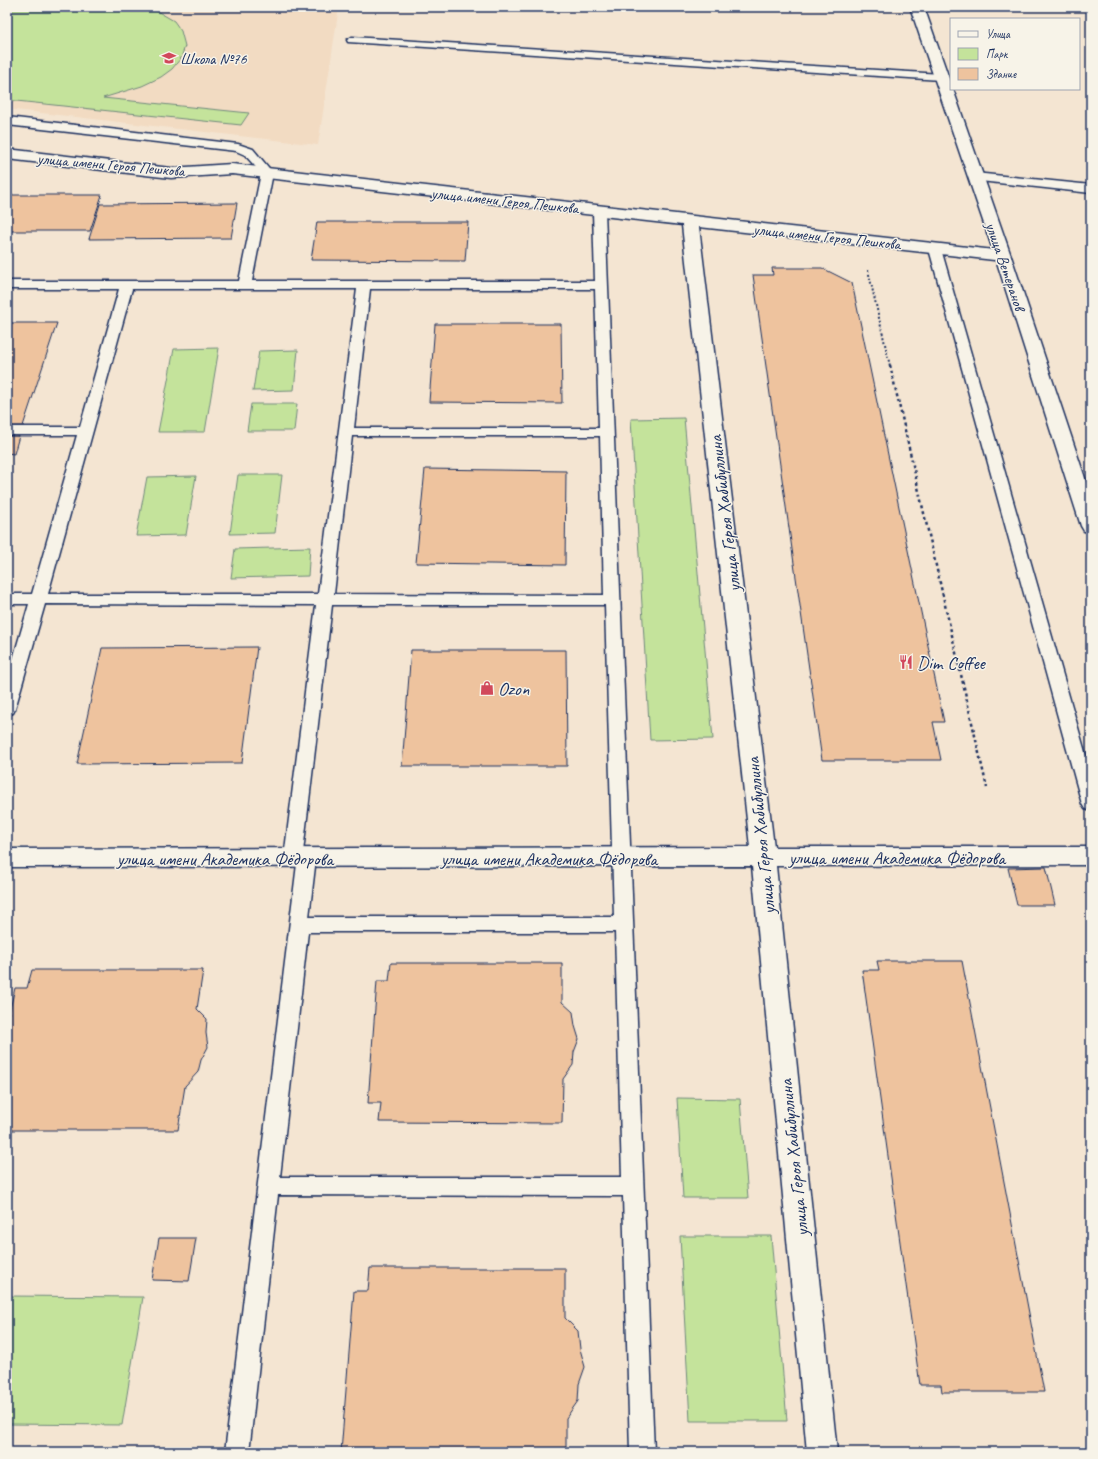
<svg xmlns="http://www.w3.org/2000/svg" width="1098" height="1459" viewBox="0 0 1098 1459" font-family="Caveat,sans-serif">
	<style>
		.built { fill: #f2dbc2 }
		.green { fill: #c4e39b; stroke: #70897c }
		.building { fill: #eec39e; stroke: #1b2f5e }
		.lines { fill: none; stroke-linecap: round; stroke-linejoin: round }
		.lane-casing { stroke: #1b2f5e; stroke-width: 3 }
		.street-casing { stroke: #1b2f5e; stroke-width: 3 }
		.secondary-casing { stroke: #1b2f5e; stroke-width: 3 }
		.path-far1 { stroke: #1b2f5e; stroke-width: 2; stroke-dasharray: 2 2; stroke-linecap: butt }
		.path { stroke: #1b2f5e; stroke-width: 2.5; stroke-dasharray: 3 3; stroke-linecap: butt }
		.lane { fill: #f7f3e8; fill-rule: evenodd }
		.street { fill: #f7f3e8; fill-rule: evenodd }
		.secondary { fill: #f7f3e8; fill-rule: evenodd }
		.labels { text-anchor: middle; stroke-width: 3; stroke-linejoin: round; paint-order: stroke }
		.far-poi-label { font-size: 16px; fill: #1b2f5e; stroke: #f7f3e8; text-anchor: start }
		.far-street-label { font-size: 16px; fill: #1b2f5e; stroke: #f7f3e8 }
		.street-label { font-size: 19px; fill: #1b2f5e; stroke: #f7f3e8 }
		.poi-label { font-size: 19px; fill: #1b2f5e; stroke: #f7f3e8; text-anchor: start }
	</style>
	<rect width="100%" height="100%" fill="#f4e5d2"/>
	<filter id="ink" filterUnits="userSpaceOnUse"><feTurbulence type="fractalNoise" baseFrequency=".025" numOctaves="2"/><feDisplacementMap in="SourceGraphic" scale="8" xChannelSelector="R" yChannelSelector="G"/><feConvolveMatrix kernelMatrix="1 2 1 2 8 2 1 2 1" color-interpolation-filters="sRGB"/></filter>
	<g filter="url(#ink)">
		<path class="built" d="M7,7H339L318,145L7,109Z"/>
		<path class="green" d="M7,7H150L174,21L181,31L185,46L181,58L172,69L161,77L142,86L103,98L249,113L241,125L7,100Z
			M219,348L205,432H158L174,349Z
			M298,350L294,390L253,391L259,351Z
			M251,404H297L294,431H247Z
			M684,418L713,739L650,740L631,419Z
			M238,475H282L275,533L230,534Z
			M196,476L186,535L136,536L147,477Z
			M310,547L308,576L231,578L235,549Z
			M677,1098L740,1099L748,1198H683Z
			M680,1236H771L787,1421H690Z
			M7,1296L143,1297L122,1425L7,1424Z"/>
		<path class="building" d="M7,195H102L90,231H7Z
			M237,203L231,238L89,239L100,204Z
			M317,222H468L465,261L311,260Z
			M772,268H822L852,283L944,722H933L941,760H822L753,275H773Z
			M7,323H57L23,426H7Z
			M435,324H561L562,403L429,402Z
			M7,436H19L14,454L7,453Z
			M425,469L566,471L565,565L416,563Z
			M257,647L242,763L77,764L102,648Z
			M411,650H566L567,766H402Z
			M1046,867L1055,905H1017L1008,868Z
			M877,961H962L1044,1392H942L941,1385H920L862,970H879Z
			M391,963H562V1002L573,1012L575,1026L579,1039L574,1052L573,1065L563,1079L562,1123L379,1122L381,1103H368L377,981H389Z
			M32,970H203L197,1009L207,1019L206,1033L208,1047L201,1060L198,1072L185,1086L178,1130H7V1022L15,988H27Z
			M159,1238H196L189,1281L152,1280Z
			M370,1268H565V1318L578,1331L580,1349L585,1367L579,1384L578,1401L566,1418V1452H341L354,1291H368Z"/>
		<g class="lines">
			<defs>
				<path id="lane" d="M352,37L941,74L947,77L941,80L348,42L347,40Z
					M7,117L238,144L253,149L273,173L252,281H595L593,211L599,207L605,211L654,1452H630L623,1196L278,1195L249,1452H225L297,864L293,865L287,863L284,858L316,605L45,604L15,709L13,713L7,715V680L29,604H7V594H32L77,435H7V427H80L119,289H7V281H239L261,173L245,155L236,151L7,125ZM132,289H357L318,594H48ZM370,289H595L599,428H354ZM352,436H600L604,595L334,594ZM332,605H605L614,917H309L316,858L313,853L307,851L303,852ZM308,932H615L622,1177H280Z
					M975,173L1091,185V193L971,180L969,177Z
					M935,245L941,249L1091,773V811L1085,809L1082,804L929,249Z"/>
				<path id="street" d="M7,149L171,168L232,164L1003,251L1009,252L1011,256L1009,260L1003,261L699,227L774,847H1091V865L776,866L837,1452H807L752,866L7,867V849L750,847L682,225L232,174L171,178L7,159Z"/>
				<path id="secondary" d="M910,7H924L951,84V89H953L1011,256L1091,496V532L1084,531L1081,526L995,256Z"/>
			</defs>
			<use href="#lane" class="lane-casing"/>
			<use href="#street" class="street-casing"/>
			<use href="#secondary" class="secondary-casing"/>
			<path class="path-far1" d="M868,270L890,366"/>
			<path class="path" d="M890,365L987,788"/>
			<use href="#lane" class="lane"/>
			<use href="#street" class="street"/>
			<use href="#secondary" class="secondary"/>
		</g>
	</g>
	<defs>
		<symbol id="school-bare" viewBox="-9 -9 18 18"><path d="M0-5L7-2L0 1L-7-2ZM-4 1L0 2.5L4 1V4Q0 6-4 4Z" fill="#d1495b" stroke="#f7f3e8" stroke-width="2.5" paint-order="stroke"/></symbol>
		<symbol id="restaurant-bare" viewBox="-9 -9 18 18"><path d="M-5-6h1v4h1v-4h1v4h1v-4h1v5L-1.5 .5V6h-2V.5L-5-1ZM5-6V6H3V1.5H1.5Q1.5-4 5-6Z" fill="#d1495b" stroke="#f7f3e8" stroke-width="2.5" paint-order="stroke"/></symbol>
		<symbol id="shop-bare" viewBox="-9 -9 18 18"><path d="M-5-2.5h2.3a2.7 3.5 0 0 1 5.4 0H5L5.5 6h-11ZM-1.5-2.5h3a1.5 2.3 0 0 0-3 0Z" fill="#d1495b" stroke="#f7f3e8" stroke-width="2.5" paint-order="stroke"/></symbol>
	</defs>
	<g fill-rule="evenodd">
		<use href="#school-bare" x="159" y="48" width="20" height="20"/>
		<use href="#restaurant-bare" x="896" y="652" width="20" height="20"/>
		<use href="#shop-bare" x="477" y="678" width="20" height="20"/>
	</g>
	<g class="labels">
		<g class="far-poi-label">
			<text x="180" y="64">Школа №76</text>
		</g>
		<g class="far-street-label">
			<text transform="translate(111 164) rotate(5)" y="6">улица имени Героя Пешкова</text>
			<text transform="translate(505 200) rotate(6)" y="6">улица имени Героя Пешкова</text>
			<text transform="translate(827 236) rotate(6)" y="6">улица имени Героя Пешкова</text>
			<text transform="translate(1006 266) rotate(71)" y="6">улица Ветеранов</text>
		</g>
		<g class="street-label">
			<text transform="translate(724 514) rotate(-97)" y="7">улица Героя Хабибуллина</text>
			<text transform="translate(760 836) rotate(-96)" y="7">улица Героя Хабибуллина</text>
			<text x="897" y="864">улица имени Академика Фёдорова</text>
			<text x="225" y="865">улица имени Академика Фёдорова</text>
			<text x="549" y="865">улица имени Академика Фёдорова</text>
			<text transform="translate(793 1158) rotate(-96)" y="7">улица Героя Хабибуллина</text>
		</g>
		<g class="poi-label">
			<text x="917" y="669">Dim Coffee</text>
			<text x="498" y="695">Ozon</text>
		</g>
	</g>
	<rect width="1098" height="1459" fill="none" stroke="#f7f3e8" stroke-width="24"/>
	<rect x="12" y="12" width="1074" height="1435" fill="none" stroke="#1b2f5e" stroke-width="1.5" filter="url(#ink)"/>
	<rect x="950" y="18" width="130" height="72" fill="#f7f3e8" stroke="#9fa5b1"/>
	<rect x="958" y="31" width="20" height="6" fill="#f7f3e8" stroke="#9fa5b1"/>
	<text x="986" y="38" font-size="12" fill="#1b2f5e">Улица</text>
	<rect x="958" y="48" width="20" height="12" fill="#c4e39b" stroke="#9fa5b1"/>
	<text x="986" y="58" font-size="12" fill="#1b2f5e">Парк</text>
	<rect x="958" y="68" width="20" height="12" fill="#eec39e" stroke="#9fa5b1"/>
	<text x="986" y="78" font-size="12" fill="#1b2f5e">Здание</text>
</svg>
